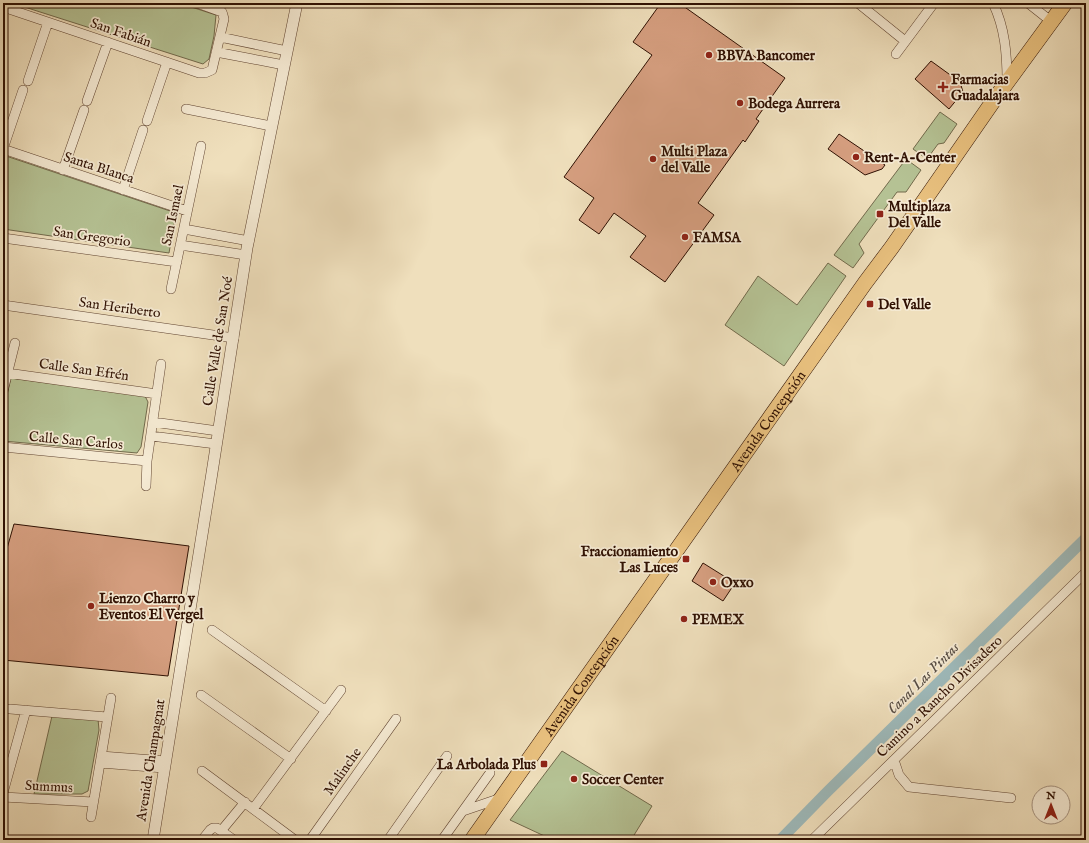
<svg xmlns="http://www.w3.org/2000/svg" width="1089" height="843" viewBox="0 0 1089 843" font-family="'IM FELL English',serif">
	<style>
		.green { fill: #b5c294; stroke: #726a4c }
		.lines { fill: none; stroke-linecap: round; stroke-linejoin: round }
		.canal { stroke: #9ebabb; stroke-width: 11 }
		.building { fill: #d59e7f; stroke: #301103 }
		.minor-casing { stroke: #604431; stroke-width: 10 }
		.tertiary-casing { stroke: #604431; stroke-width: 12 }
		.primary-casing { stroke: #301103; stroke-width: 16 }
		.minor { stroke: #f5ead3; stroke-width: 9 }
		.tertiary { stroke: #f5ead3; stroke-width: 11 }
		.primary { stroke: #e8c07e; stroke-width: 15 }
		.poi-dot { fill: #8f2418; stroke: #f5ead3; stroke-width: 1.5 }
		.labels { text-anchor: middle; stroke-width: 3.5; stroke-linejoin: round; paint-order: stroke }
		.street-label { font-size: 14px; fill: #301103; stroke: #f5ead3 }
		.poi-label { font-size: 14px; font-weight: bold; fill: #301103; stroke: #f5ead3; text-anchor: start }
		.water-label { font-size: 15px; font-style: italic; fill: #564c43; stroke: #f5ead3 }
	</style>
	<rect width="100%" height="100%" fill="#efdfbc"/>
	<filter id="stains"><feTurbulence type="fractalNoise" baseFrequency=".005" numOctaves="4"/><feColorMatrix values="0 0 0 0 .2 0 0 0 0 .09 0 0 0 0 .02 0 0 0 .5 -.17"/></filter>
	<radialGradient id="worn" r=".72"><stop offset=".6" stop-color="#630" stop-opacity="0"/><stop offset="1" stop-color="#630" stop-opacity=".3"/></radialGradient>
	<path class="green" d="M12,3H179L216,15L214,36L209,59L203,64Z
		M940,112L957,124L944,143L938,144L927,159L913,149Z
		M3,155L176,213L169,253L3,229Z
		M906,159L921,170L906,192H897L859,244L864,253L853,268L834,255Z
		M828,263L846,276L784,366L725,325L758,276L797,305Z
		M11,378L145,396L148,402L141,447L137,453L3,441V412Z
		M52,716L98,719L99,730L88,791L82,794H34Z
		M562,751L652,806L631,840H553L510,820Z"/>
	<g class="lines">
		<path class="canal" d="M780,840L828,791L1086,538"/>
	</g>
	<path class="building" d="M661,3H679L785,78L756,119L759,121L745,142L743,140L698,203L714,215L665,282L630,257L646,236L614,213L599,234L579,220L594,198L564,177L652,55L633,42Z
		M931,61L960,82L963,92L949,109L915,79Z
		M839,134L885,165L882,169L865,175L828,149Z
		M14,524L189,546L168,676L3,660V552H6Z
		M703,563L735,583L723,601L692,581Z"/>
	<g class="lines">
		<defs>
			<path id="minor" d="M858,3L905,41
				M993,3C1005,28 1007,54 1007,81
				M1028,3L1052,22
				M3,7L199,73H205L212,70L224,19L223,15L222,12L197,3
				M220,37L287,51
				M216,52L284,65
				M896,54L934,3
				M28,81L48,22
				M87,101L108,42
				M186,109L271,126
				M147,121L167,62
				M3,149L187,211
				M3,149L23,90
				M63,170L84,110
				M123,190L143,130
				M184,229L249,241
				M3,238L177,262
				M180,245L246,255
				M171,289L201,146
				M3,305L234,338
				M7,373L157,394
				M3,391L15,343
				M153,422L218,431
				M151,436L216,444
				M3,447L147,461
				M146,486L147,461L161,364
				M212,630L326,711
				M201,695L291,759
				M10,709L107,717
				M101,756L166,761
				M894,760L899,775L909,787L1011,798
				M100,763L164,768
				M202,771L295,840
				M3,793L26,710
				M3,797L93,802
				M253,809L341,690
				M463,811L501,798
				M91,817L111,698
				M221,831L245,802
				M202,840L210,830L213,828H217L234,840
				M310,840L396,719
				M388,840L447,756
				M442,840L490,773
				M812,840L1086,572"/>
			<path id="tertiary" d="M153,840L211,479L247,248L297,3"/>
			<g id="primary">
				<path id="s1" d="M472,840L865,283L892,247L994,100L1065,3"/>
			</g>
		</defs>
		<use href="#minor" class="minor-casing"/>
		<use href="#tertiary" class="tertiary-casing"/>
		<use href="#primary" class="primary-casing"/>
		<use href="#minor" class="minor"/>
		<use href="#tertiary" class="tertiary"/>
		<use href="#primary" class="primary"/>
	</g>
	<g class="poi-dot">
		<circle cx="709" cy="55" r="4"/>
		<path d="M941 81h4v4h4v4h-4v4h-4v-4h-4v-4h4z"/>
		<circle cx="740" cy="103" r="4"/>
		<circle cx="856" cy="157" r="4"/>
		<circle cx="653" cy="159" r="4"/>
		<rect x="876" y="210" width="8" height="8" rx="2"/>
		<circle cx="685" cy="237" r="4"/>
		<rect x="866" y="300" width="8" height="8" rx="2"/>
		<rect x="682" y="555" width="8" height="8" rx="2"/>
		<circle cx="713" cy="582" r="4"/>
		<circle cx="91" cy="606" r="4"/>
		<circle cx="684" cy="619" r="4"/>
		<rect x="540" y="760" width="8" height="8" rx="2"/>
		<circle cx="574" cy="779" r="4"/>
	</g>
	<g class="labels">
		<g class="street-label">
			<text transform="translate(121 32) rotate(19)" y="5">San Fabián</text>
			<text transform="translate(99 167) rotate(18)" y="5">Santa Blanca</text>
			<text transform="translate(172 215) rotate(-78)" y="5">San Ismael</text>
			<text transform="translate(92 236) rotate(8)" y="5">San Gregorio</text>
			<text transform="translate(120 307) rotate(8)" y="5">San Heriberto</text>
			<text transform="translate(217 341) rotate(-81)" y="5">Calle Valle de San Noé</text>
			<text transform="translate(84 369) rotate(8)" y="5">Calle San Efrén</text>
			<text dy="5" stroke="none"><textPath href="#s1" startOffset="513">Avenida Concepción</textPath></text>
			<text transform="translate(76 440) rotate(5)" y="5">Calle San Carlos</text>
			<text dy="5" stroke="none"><textPath href="#s1" startOffset="189">Avenida Concepción</textPath></text>
			<text transform="translate(939 696) rotate(-44)" y="5">Camino a Rancho Divisadero</text>
			<text transform="translate(150 760) rotate(-81)" y="5">Avenida Champagnat</text>
			<text transform="translate(342 771) rotate(-55)" y="5">Malinche</text>
			<text transform="translate(49 786) rotate(3)" y="5">Summus</text>
		</g>
		<g class="poi-label">
			<text x="717" y="60">BBVA Bancomer</text>
			<text x="951" y="84">Farmacias<tspan x="951" dy="16">Guadalajara</tspan></text>
			<text x="748" y="108">Bodega Aurrera</text>
			<text x="661" y="156">Multi Plaza<tspan x="661" dy="16">del Valle</tspan></text>
			<text x="864" y="162">Rent-A-Center</text>
			<text x="888" y="211">Multiplaza<tspan x="888" dy="16">Del Valle</tspan></text>
			<text x="693" y="242">FAMSA</text>
			<text x="878" y="309">Del Valle</text>
			<text x="678" y="556" text-anchor="end">Fraccionamiento<tspan x="678" dy="16">Las Luces</tspan></text>
			<text x="721" y="587">Oxxo</text>
			<text x="99" y="603">Lienzo Charro y<tspan x="99" dy="16">Eventos El Vergel</tspan></text>
			<text x="692" y="624">PEMEX</text>
			<text x="536" y="769" text-anchor="end">La Arbolada Plus</text>
			<text x="582" y="784">Soccer Center</text>
		</g>
		<g class="water-label">
			<text transform="translate(923 678) rotate(-45)" y="5">Canal Las Pintas</text>
		</g>
	</g>
	<rect width="1089" height="843" fill="none" stroke="#efdfbc" stroke-width="16"/>
	<rect x="4" y="4" width="1081" height="835" fill="none" stroke="#301103" stroke-width="2"/>
	<rect x="8" y="8" width="1073" height="827" fill="none" stroke="#301103"/>
	<g transform="translate(1051 805)"><circle r="19" fill="#f5ead3" stroke="#a69380"/>
	<path d="M0-3L7 15L0 10L-7 15Z" fill="#8f2418"/>
	<text y="-6" font-size="11" font-weight="bold" text-anchor="middle" fill="#301103">N</text>
	</g>
	<rect width="100%" height="100%" filter="url(#stains)"/>
	<rect width="100%" height="100%" fill="url(#worn)"/>
</svg>
